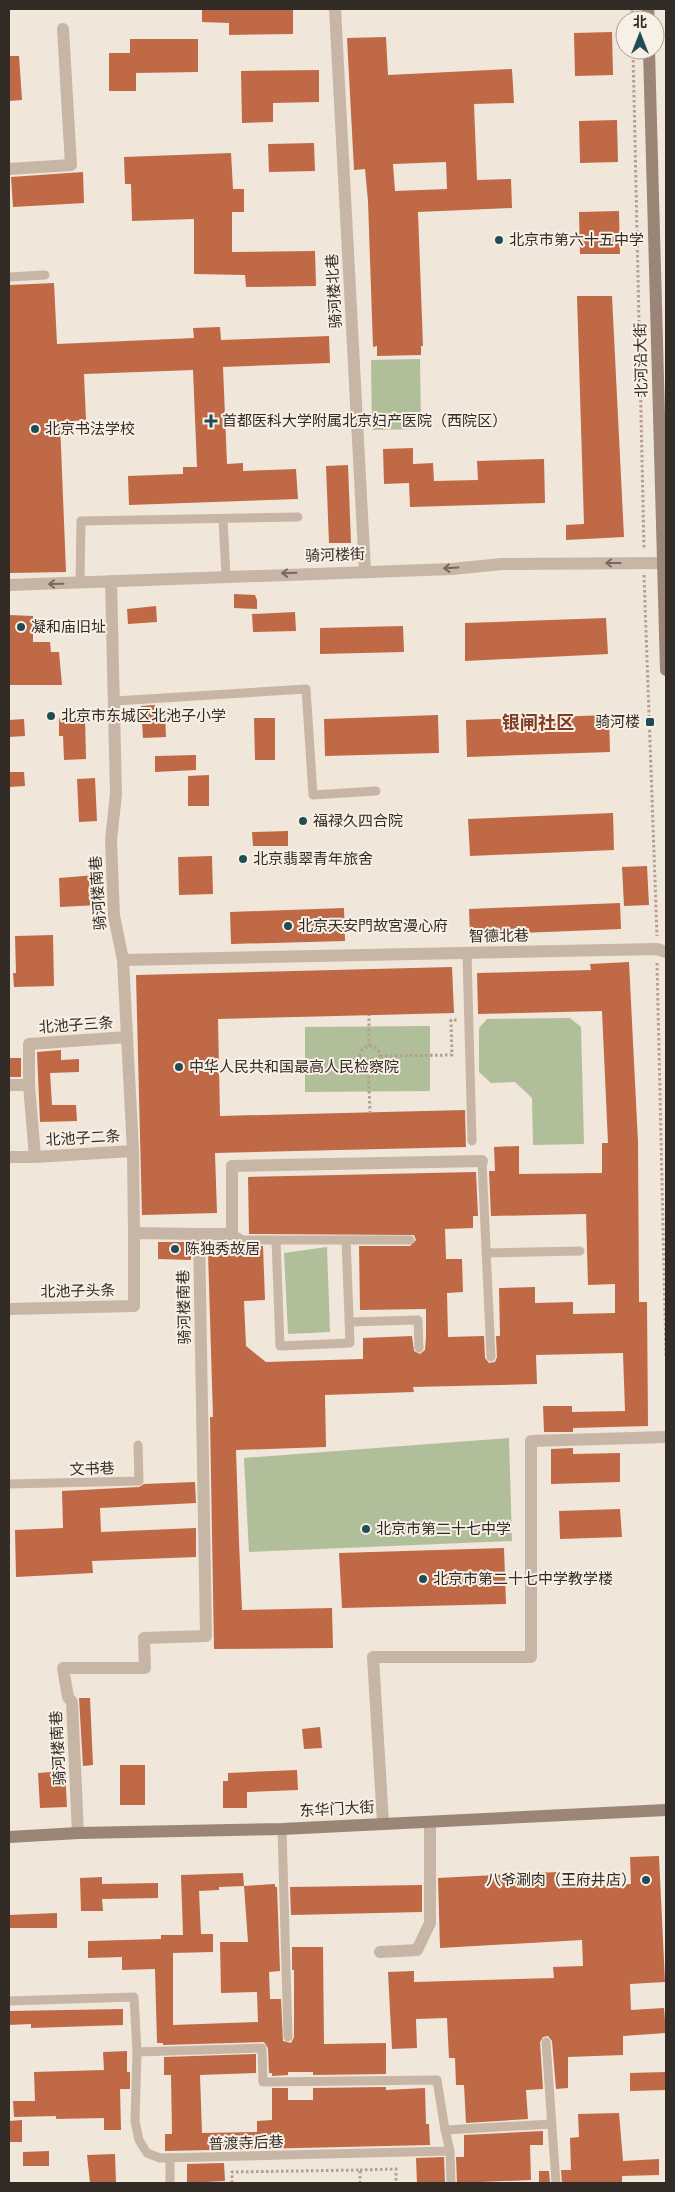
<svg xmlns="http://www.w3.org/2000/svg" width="675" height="2192" viewBox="0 0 675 2192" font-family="'Sofia Sans Condensed','Noto Sans SC',sans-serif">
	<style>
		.green { fill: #b0be9a }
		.building { fill: #c06946; fill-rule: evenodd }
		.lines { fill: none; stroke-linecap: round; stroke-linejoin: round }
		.path { stroke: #b3a090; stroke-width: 3; stroke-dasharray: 2.5 2.5; stroke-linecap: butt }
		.lane { stroke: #c7b6a5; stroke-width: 9 }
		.street { stroke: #c7b6a5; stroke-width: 12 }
		.secondary { stroke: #9a8577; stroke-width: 12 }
		.oneway { stroke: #766a5f }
		.poi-dot { fill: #1e4d53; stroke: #f8f0e5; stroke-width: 2 }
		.labels { text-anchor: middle; stroke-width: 4; stroke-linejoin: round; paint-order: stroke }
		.poi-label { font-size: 15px; fill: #332b26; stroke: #f8f0e5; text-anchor: start }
		.street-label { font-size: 15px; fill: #332b26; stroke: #f8f0e5 }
		.quarter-label { font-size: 18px; font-weight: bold; fill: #7e3d23; stroke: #f8f0e5 }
	</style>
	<rect width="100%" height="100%" fill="#f0e6d9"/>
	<path class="green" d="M420,359L421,429L372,430L371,360Z
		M570,1018L581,1027L584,1144L533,1145L532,1098L515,1082L491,1083L479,1072V1028L487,1019Z
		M430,1026V1091L305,1092V1027Z
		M327,1247L330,1332L288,1334L284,1253Z
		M509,1438L512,1541L249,1552L244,1458Z"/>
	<path class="building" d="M202,9H293V34L229,35V23L202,22Z
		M612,32L613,75L575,76L574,33Z
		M386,37L388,75L512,69L514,103L474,104L477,180L511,179L512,208L418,212L423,346H421V355L377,356V346L373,347L368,201L365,169L354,170L347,38ZM446,162L447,189L395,191L393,164Z
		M130,39H198V72L136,73V91H109V53H130Z
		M9,56H19L22,100L9,101Z
		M319,70V102L273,103V122L242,123L241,71Z
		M617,120L618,162L580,163L579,121Z
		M314,143L315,171L269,172L268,144Z
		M231,153L233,189H244V212H232V252L315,251L316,286L246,287L245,275L194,274V219L132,221L131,184H125L124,157Z
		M83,172L84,203L13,207L11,177Z
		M619,211L620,254H580L579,212Z
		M54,283L57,344L194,338L193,328L220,327L221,340L329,336L330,363L223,367L227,464L243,463V471L296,469L298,499L129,505L128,476L183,474V467H197L193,370L84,374L86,420L60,422L66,572L9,573V285Z
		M577,296H612L624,537L566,540V525L584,524Z
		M413,448V464L433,463L434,481L478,480L477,461L544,459L545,503L410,507L409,483L384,484L383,449Z
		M348,465L351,543H329L326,466Z
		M234,594L255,595L257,600V609L234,608Z
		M156,606L157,622L128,624L127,609Z
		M295,612L296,631L253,632L252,614Z
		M9,615L33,616V642H50L51,652H59L62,685H9Z
		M606,618L608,654L465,661V623Z
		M403,626L404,652L320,654V628Z
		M155,705L156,714H165L166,737L143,738L141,706Z
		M438,715L439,753L325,756L324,719Z
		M609,715L610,752L467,757L466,720Z
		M85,717L86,759L64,760L63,736H59V718Z
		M254,718H275V760H255Z
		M24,719L25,736L9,737V720Z
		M196,755V770L155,772V756Z
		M9,772H24L25,786L9,787Z
		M209,775V806H188V776Z
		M95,778L97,821L79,822L77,779Z
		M613,813L614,850L470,856L468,819Z
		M288,831V846H253L252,832Z
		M212,856L213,894L179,895L178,857Z
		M647,866L649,905L624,906L622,867Z
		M96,875L99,905L60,907L59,878Z
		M620,903L621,929L470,935L469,909Z
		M344,908L345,941L231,944L230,912Z
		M53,935L54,986L14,987L13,973H16L15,936Z
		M629,962L638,1142L639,1302H647L648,1426L573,1428V1432H544L543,1406H572V1412L625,1411L623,1353L536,1355L537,1384L413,1387L414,1392L325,1395L326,1447L236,1450L239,1542L242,1610L332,1608L333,1648L214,1649L210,1417H213L208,1252L250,1250V1246H263L265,1300L244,1301L246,1346L266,1362L363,1359V1338L412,1336L414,1351L420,1354L425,1350L426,1336V1309L360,1310L359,1246H410L416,1240L414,1235L249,1234L248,1177L476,1172L478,1216H473V1228L445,1229L446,1259H462L463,1292L447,1293L448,1337L484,1336L485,1358L489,1363L495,1362L497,1357L496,1336H500L499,1288L535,1287V1303L573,1302V1314L615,1313V1284L588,1285L586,1214L491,1216L489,1171H495L494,1147L519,1146V1174L602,1173V1143H608L602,1011L478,1014L477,973L591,970L590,964Z
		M452,967L454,1013L218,1019L220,1116L465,1110L466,1147L215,1153L217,1213L142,1215L136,975Z
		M61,1050V1060L79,1059V1072L50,1073L52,1105H76L77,1121L40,1122L37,1052Z
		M9,1058H21V1077H9Z
		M158,1242H191V1260L158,1259Z
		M573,1448V1454L620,1453V1482L551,1484V1449Z
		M195,1482L196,1503L100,1508L101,1532L196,1528V1557L92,1561L93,1573L16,1577L15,1530L63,1528L62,1491L139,1487L144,1484Z
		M620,1509L622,1537L560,1539L559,1511Z
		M504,1548L506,1604L342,1608L339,1553Z
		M79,1698H90L93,1765L83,1766Z
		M320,1727L322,1748L304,1749L302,1729Z
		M120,1765H145V1805H120Z
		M297,1770L298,1790L247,1792V1808H223V1781H228V1773Z
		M65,1771L67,1807L40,1808L38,1773Z
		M659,1856L665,1982L630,1984L631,2010L664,2008L666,2033L623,2036V2055L568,2057V2088L556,2089L552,2041L548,2036L543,2037L540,2042L543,2089L526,2090L528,2119L466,2123L464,2085H456L455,2058H449L447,2018L416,2019L417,2048L392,2049L388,1972L414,1971V1982L554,1978L553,1967L583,1966L582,1940L440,1948L438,1878L557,1872L558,1888L631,1884L630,1857Z
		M243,1873L244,1886L275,1884V1887H277L280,1971L269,1972L270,1999H281L283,2041L291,2043L294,2037V1970H292V1947H323L324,2044L386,2043V2074L313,2075V2072H288V2075L272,2076V2073H269L268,2048L264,2042L163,2045V2043H157L155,1969L122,1970V1957L88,1958V1941L161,1939V1935H183L181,1875ZM244,1886L248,1942H220L221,1993L257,1992L258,2022L173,2025V1953L213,1952V1934H201L199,1891L219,1890V1887Z
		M102,1877V1884L158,1883V1898L102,1899L103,1911H81L80,1878Z
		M422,1885V1912L291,1915L290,1887Z
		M57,1913V1928H9V1915Z
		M123,2009V2025L31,2028V2024L9,2025V2011Z
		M127,2051V2072H130V2089H120L121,2130H104V2118L56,2119V2116L14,2117L13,2101H35L34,2072L104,2070L103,2052Z
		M256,2054V2073L200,2075L202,2133L257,2132V2121L272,2120V2088H288V2100H313V2088L386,2087V2090L425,2088L426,2124H429L430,2145L165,2151V2134H172L171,2075H164V2057Z
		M666,2072V2090L630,2091V2073Z
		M619,2113L623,2161L659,2159V2175L622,2176V2183H562L561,2170H571L570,2138L579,2137L578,2114Z
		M22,2120V2142H9V2121Z
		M543,2131V2145H530L531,2180L457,2183L456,2157H464V2135Z
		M49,2151V2166H23V2152Z
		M115,2154L116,2183H90L87,2155Z
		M444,2157L445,2183H417L416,2158Z
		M224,2163L225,2181L187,2183V2164Z
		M539,2171H549L550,2183H539Z"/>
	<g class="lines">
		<path class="path" d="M632,9V20
			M633,50L644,549
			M644,575L657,936
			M657,963L666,1356
			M369,1046V1015
			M360 1056a10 10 0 1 1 20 0a10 10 0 1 1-20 0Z
			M380,1056L452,1055L451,1020H458
			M368,1066L370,1112
			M360,2170L396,2169V2183
			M232,2183V2172L360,2170V2183"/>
		<path class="lane" d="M9,277L45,275
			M223,519L226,576
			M80,583L81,521L298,517
			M115,701L306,689L313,795L376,791
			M467,953L472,1141
			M482,1161L491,1357
			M232,1234L243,1240H410
			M276,1240L280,1346L350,1343L346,1240
			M486,1253L580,1251
			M349,1322L418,1320L419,1348
			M9,1484L139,1481L138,1445
			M282,1829L288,2037
			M9,2001L134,1997L137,2052L135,2121L139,2140L147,2153L160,2158L450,2151
			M546,2042L556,2183
			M137,2052L262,2048L263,2082L437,2080L445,2130L450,2151L451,2183
			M445,2130L551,2124
			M170,2159V2183"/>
		<path class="street" d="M335,9L365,571
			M9,169L71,165L63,29
			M9,585L452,569L502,564L662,563
			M123,960L657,949L666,952
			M9,1085H29V1044L127,1037
			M29,1085L35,1157L133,1151
			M9,1157H35
			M199,1234H232V1166L482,1161
			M9,1309L134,1306V1233
			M383,1823L373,1657H531V1441L666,1437
			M78,1833L72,1702L68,1697L63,1668H145L144,1638L206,1636L199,1234L134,1233L133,1151L123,960L114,916L111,840L116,794L111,581
			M380,1952L417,1950L430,1923V1822"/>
		<path class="secondary" d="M648,9L649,20
			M649,50L666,670
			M9,1837L78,1833L282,1829L666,1810"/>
	</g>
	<defs><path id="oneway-shaft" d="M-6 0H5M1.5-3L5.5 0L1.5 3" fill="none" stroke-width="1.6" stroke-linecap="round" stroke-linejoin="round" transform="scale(1.25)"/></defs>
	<g class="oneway">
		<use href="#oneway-shaft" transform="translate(613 563) rotate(180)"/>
		<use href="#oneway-shaft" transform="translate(451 568) rotate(177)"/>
		<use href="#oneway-shaft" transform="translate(289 573) rotate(178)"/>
		<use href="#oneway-shaft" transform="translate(56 584) rotate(179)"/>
	</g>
	<g class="poi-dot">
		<circle cx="499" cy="240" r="5"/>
		<path d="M208.5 413.5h5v5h5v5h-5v5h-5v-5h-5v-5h5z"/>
		<circle cx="35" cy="429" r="5"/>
		<circle cx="21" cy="627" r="5"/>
		<circle cx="51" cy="716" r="5"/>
		<rect x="645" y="717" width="10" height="10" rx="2.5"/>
		<circle cx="303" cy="821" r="5"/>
		<circle cx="243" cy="859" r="5"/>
		<circle cx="288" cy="926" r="5"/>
		<circle cx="179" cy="1067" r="5"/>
		<circle cx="175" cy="1249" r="5"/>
		<circle cx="366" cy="1529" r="5"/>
		<circle cx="423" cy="1579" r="5"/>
		<circle cx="646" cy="1880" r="5"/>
	</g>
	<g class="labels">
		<g class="poi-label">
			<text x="509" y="245">北京市第六十五中学</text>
			<text x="222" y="426">首都医科大学附属北京妇产医院（西院区）</text>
			<text x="45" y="434">北京书法学校</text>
			<text x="31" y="632">凝和庙旧址</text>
			<text x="61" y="721">北京市东城区北池子小学</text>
			<text x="640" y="727" text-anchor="end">骑河楼</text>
			<text x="313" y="826">福禄久四合院</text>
			<text x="253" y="864">北京翡翠青年旅舍</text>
			<text x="298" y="931">北京天安門故宮漫心府</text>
			<text x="189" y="1072">中华人民共和国最高人民检察院</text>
			<text x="185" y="1254">陈独秀故居</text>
			<text x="376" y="1534">北京市第二十七中学</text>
			<text x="433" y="1584">北京市第二十七中学教学楼</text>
			<text x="636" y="1885" text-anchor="end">八爷涮肉（王府井店）</text>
		</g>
		<g class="street-label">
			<text transform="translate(334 291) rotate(-93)" y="5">骑河楼北巷</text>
			<text transform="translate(641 360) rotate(-91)" y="5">北河沿大街</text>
			<text transform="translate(335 555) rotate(-2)" y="5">骑河楼街</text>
			<text transform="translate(98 893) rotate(-94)" y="5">骑河楼南巷</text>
			<text transform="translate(499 936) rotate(-1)" y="5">智德北巷</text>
			<text transform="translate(76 1025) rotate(-4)" y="5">北池子三条</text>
			<text transform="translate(83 1138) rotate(-3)" y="5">北池子二条</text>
			<text transform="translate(78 1291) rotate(-1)" y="5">北池子头条</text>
			<text transform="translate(184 1307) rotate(-91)" y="5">骑河楼南巷</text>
			<text transform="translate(92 1469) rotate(-2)" y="5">文书巷</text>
			<text transform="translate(58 1748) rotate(-93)" y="5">骑河楼南巷</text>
			<text transform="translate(337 1809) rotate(-3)" y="5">东华门大街</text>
			<text transform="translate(246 2143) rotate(-2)" y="5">普渡寺后巷</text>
		</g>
		<g class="quarter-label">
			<text x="538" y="729">银闸社区</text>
		</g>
	</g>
	<rect width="675" height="2192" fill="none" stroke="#332b26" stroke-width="20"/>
	<g transform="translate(640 35)"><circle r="24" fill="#f8f0e5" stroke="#a9a199"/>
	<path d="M0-4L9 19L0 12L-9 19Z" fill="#1e4d53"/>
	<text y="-8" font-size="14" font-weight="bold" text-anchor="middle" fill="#332b26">北</text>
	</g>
</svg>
